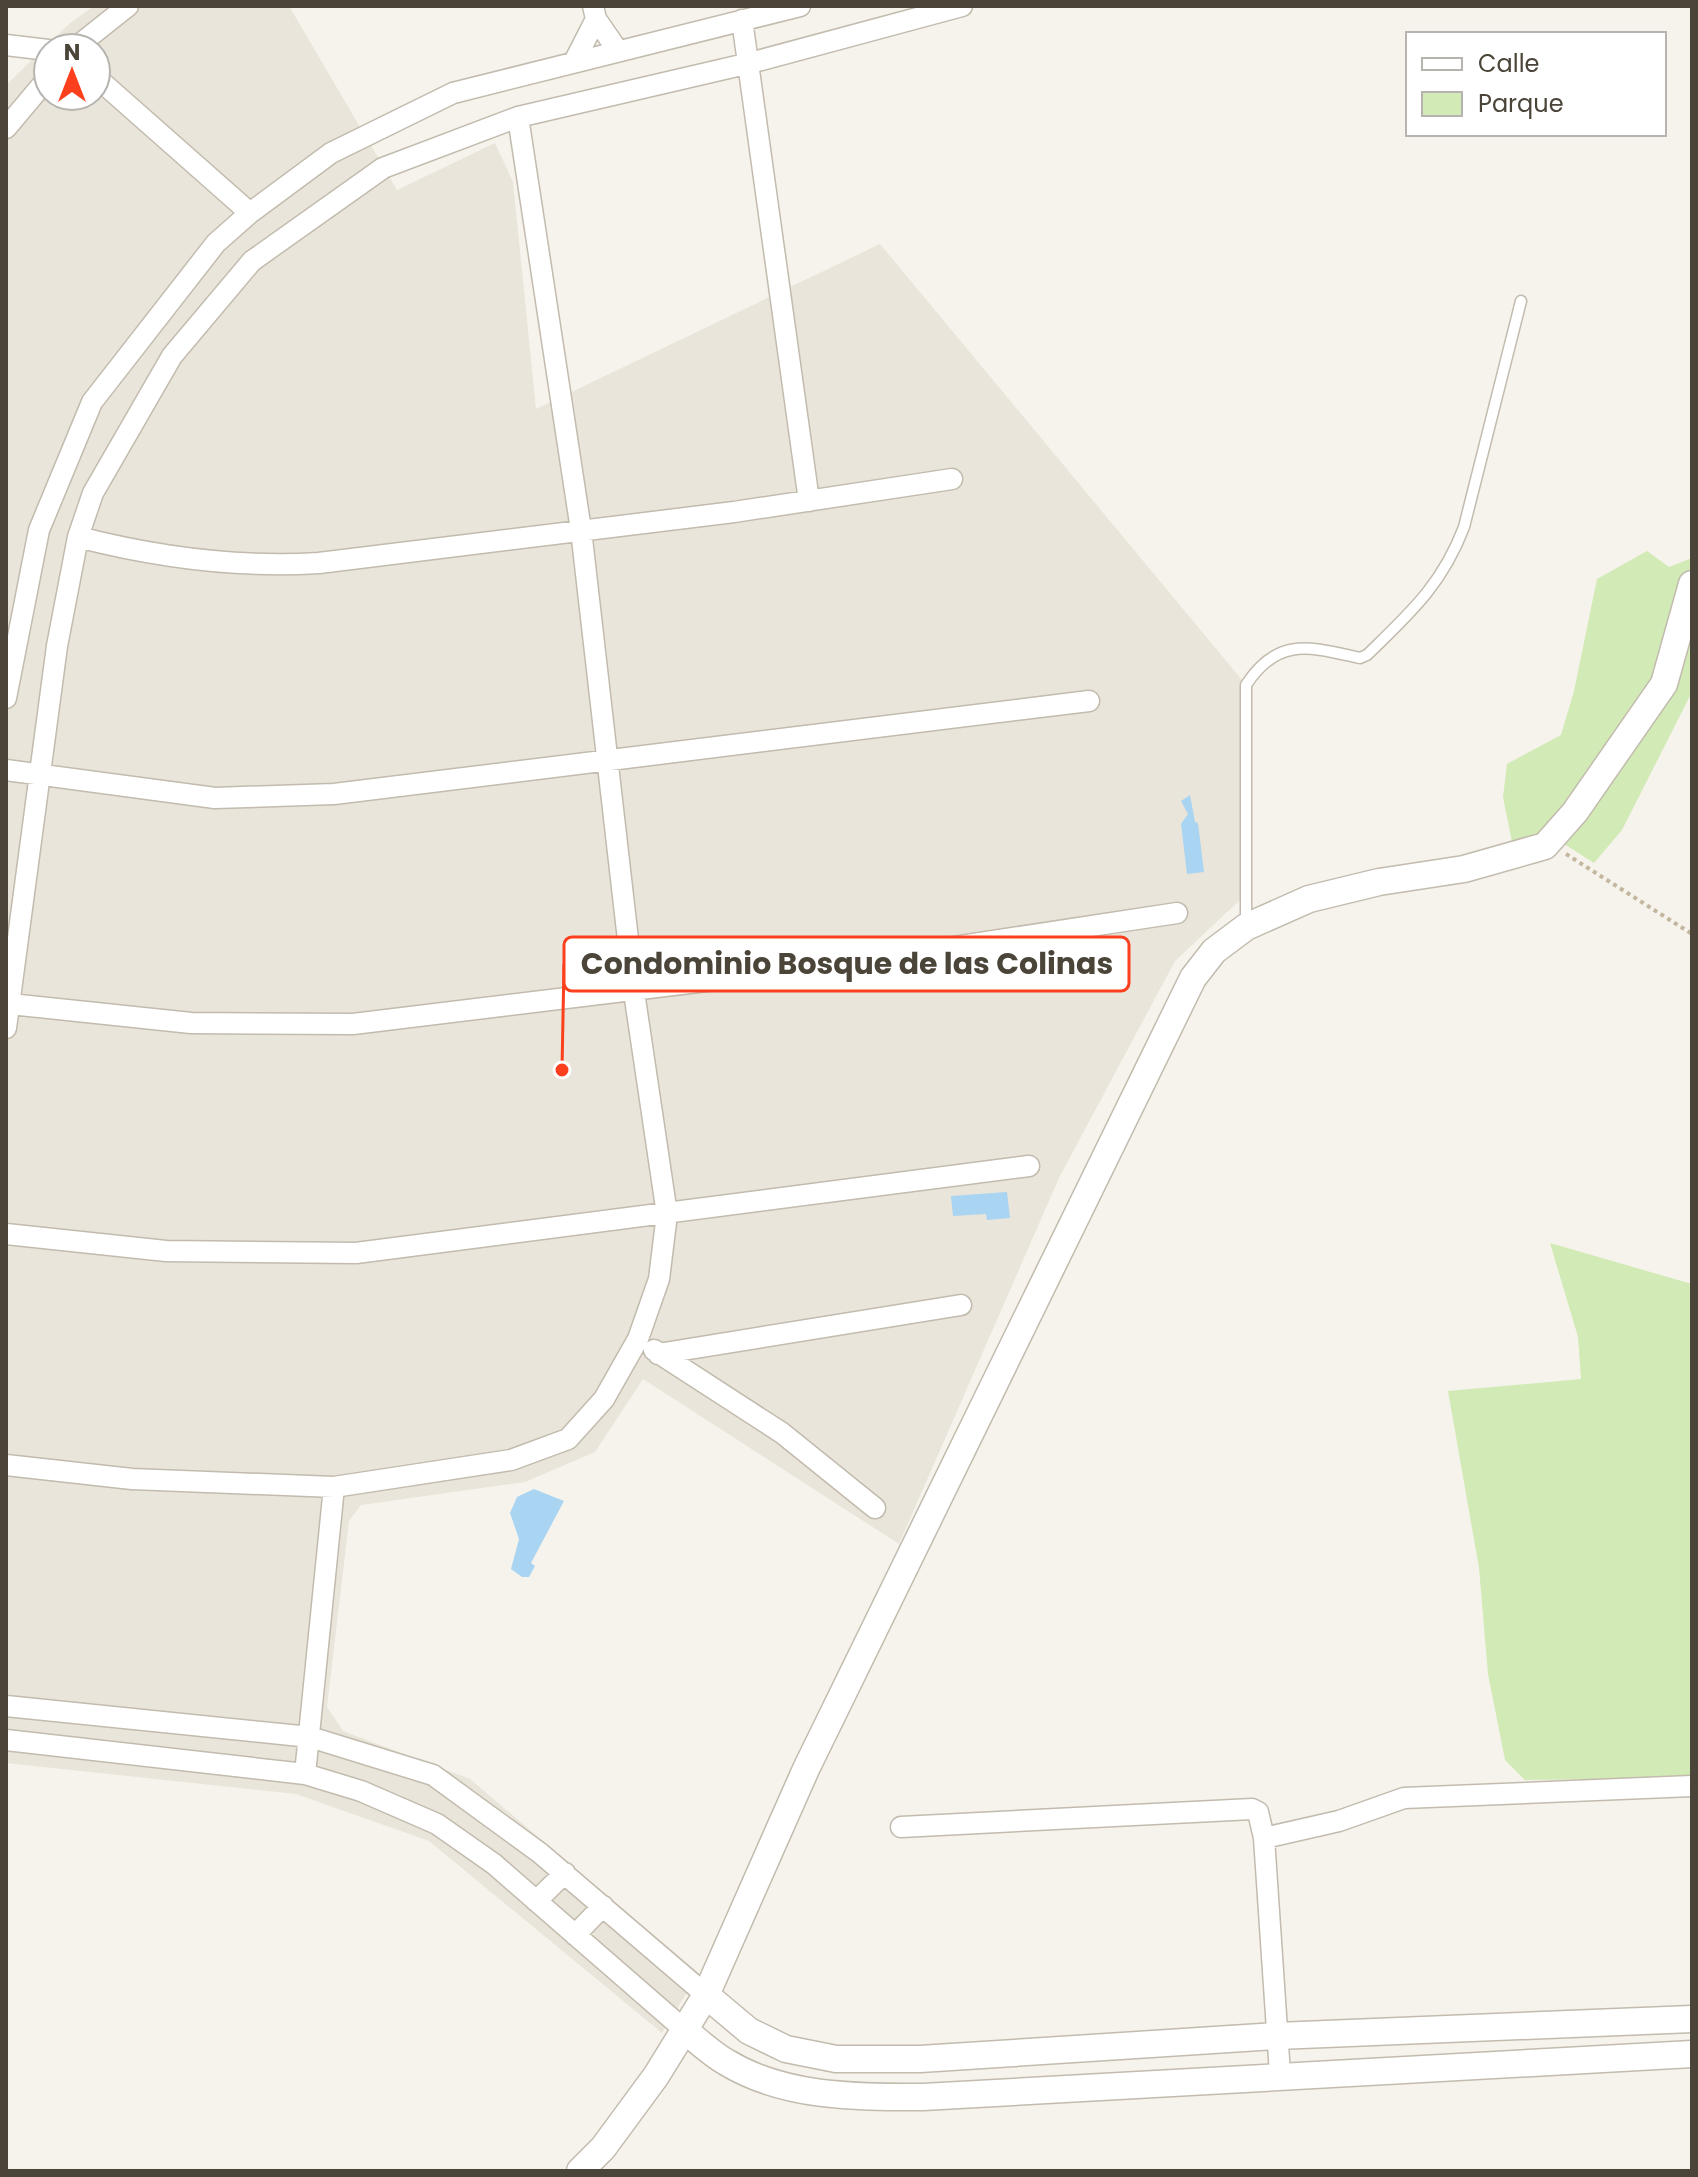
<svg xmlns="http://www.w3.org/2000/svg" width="1698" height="2177" viewBox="0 0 1698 2177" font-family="Poppins,sans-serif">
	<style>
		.residential { fill: #eae5da; fill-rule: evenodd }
		.green { fill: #d2eab5 }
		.water { fill: #a9d4f2 }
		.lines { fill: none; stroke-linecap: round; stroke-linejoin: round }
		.service-casing { stroke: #c2bbae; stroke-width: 13 }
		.minor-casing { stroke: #c2bbae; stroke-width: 23 }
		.tertiary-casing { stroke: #c2bbae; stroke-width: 29 }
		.path { stroke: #c4b79f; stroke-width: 4; stroke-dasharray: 4 4; stroke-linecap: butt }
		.service { stroke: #fff; stroke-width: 10 }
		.minor { stroke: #fff; stroke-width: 20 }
		.tertiary { stroke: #fff; stroke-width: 26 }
		.leader { fill: none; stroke: #fc3f1d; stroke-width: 3 }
		.callout-dot { fill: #fc3f1d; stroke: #fff; stroke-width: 3 }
		.callout { fill: #fff; stroke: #fc3f1d; stroke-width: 3 }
		.callout-label { font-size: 30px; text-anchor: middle; font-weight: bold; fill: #4b4439 }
	</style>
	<rect width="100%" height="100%" fill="#f6f3ec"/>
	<path class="residential" d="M94,6H289L397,190L495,143L513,182L536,409L880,244L1242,680V898L1175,961L1059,1178L899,1544L643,1379L595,1452L525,1482L361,1505L349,1521L327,1707L343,1731L470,1779L699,1973L662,2033L429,1841L296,1794L6,1763V85L70,23ZM48,48H96V96H48Z"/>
	<path class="green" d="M1647,551L1669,567L1692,558V692L1622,830L1594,863L1561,842H1512L1503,797L1507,764L1561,735L1574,691L1597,579Z
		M1550,1243L1692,1284V1778L1525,1780L1505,1760L1488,1674L1479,1568L1448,1391L1581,1379L1578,1337Z"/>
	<path class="water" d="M1190,795L1195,822L1198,823L1204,872L1187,874L1181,824L1188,814L1181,801Z
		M1007,1192L1010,1218L987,1220L986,1214L953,1216L951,1196Z
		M534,1489L564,1501L531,1563L535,1566L529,1577H522L511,1569L519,1539L510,1513L517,1497Z"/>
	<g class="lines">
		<defs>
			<path id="service" d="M1246,925V685C1278,636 1310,647 1360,658L1367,655C1410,613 1442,585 1464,527L1521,301"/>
			<path id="minor" d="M593,6L596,19L618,51
				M742,20L809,501
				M6,45L48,50
				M75,48L128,6
				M574,62L596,19
				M96,77L250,213
				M6,128L48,78
				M78,537C156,557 238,568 319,563L734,512L952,479
				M6,698L39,530L92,402L216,243L250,213L331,153L453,93L800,6
				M6,770L215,798L334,794L1089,701
				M10,1004L191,1023L353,1024L822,967L1177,913
				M6,1028L57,646L78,537L93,493L172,356L252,261L383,168L518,117L750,63L962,6
				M6,1234L166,1251L356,1253L1029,1166
				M654,1350L782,1433L875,1508
				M658,1354L961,1305
				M6,1465L132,1479L334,1487L511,1460L568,1439L604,1399L638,1339L659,1279L667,1214L634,992L581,530L518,117
				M6,1706L310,1737L433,1775L540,1853L706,1995
				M6,1740L305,1774L361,1791L437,1824L494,1864L687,2032
				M305,1774L334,1487
				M901,1827L1252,1809L1258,1812L1264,1838L1280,2074
				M1264,1838L1339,1821L1404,1798L1692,1786
				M536,1901L565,1873
				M575,1935L603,1906"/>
			<path id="tertiary" d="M706,1995L749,2031L786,2049L836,2059H920L1277,2036L1692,2019
				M687,2032C699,2042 712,2054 726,2062C785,2098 857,2097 923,2097L1692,2054
				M580,2171L603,2148L656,2076L706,1995L806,1769L1193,978L1214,951L1246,927L1309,899L1379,882L1464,869L1545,846L1575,812L1664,684L1692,584"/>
		</defs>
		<use href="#service" class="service-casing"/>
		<use href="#minor" class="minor-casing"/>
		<use href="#tertiary" class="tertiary-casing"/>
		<path class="path" d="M1566,854L1692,934"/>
		<use href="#service" class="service"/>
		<use href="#minor" class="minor"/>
		<use href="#tertiary" class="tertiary"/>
	</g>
	<path class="leader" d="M562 1070L564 964"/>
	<circle class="callout-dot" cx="562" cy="1070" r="8"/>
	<rect class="callout" x="564" y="937" width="565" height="54" rx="8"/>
	<g class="callout-label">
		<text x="847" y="974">Condominio Bosque de las Colinas</text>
	</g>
	<rect width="1698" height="2177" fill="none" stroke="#4b4439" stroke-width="16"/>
	<rect x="1406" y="32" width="260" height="104" fill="#ffffff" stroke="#b7b4b0" stroke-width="2"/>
	<rect x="1422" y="58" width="40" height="12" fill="#ffffff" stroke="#b7b4b0" stroke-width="2"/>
	<text x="1478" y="72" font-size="24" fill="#4b4439">Calle</text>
	<rect x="1422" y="92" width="40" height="24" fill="#d2eab5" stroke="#b7b4b0" stroke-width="2"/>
	<text x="1478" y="112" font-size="24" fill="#4b4439">Parque</text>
	<g transform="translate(72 72)"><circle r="38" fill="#ffffff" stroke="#b7b4b0" stroke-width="2"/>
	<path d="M0-6L14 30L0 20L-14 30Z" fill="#fc3f1d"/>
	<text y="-12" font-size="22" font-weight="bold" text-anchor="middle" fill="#4b4439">N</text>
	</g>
</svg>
